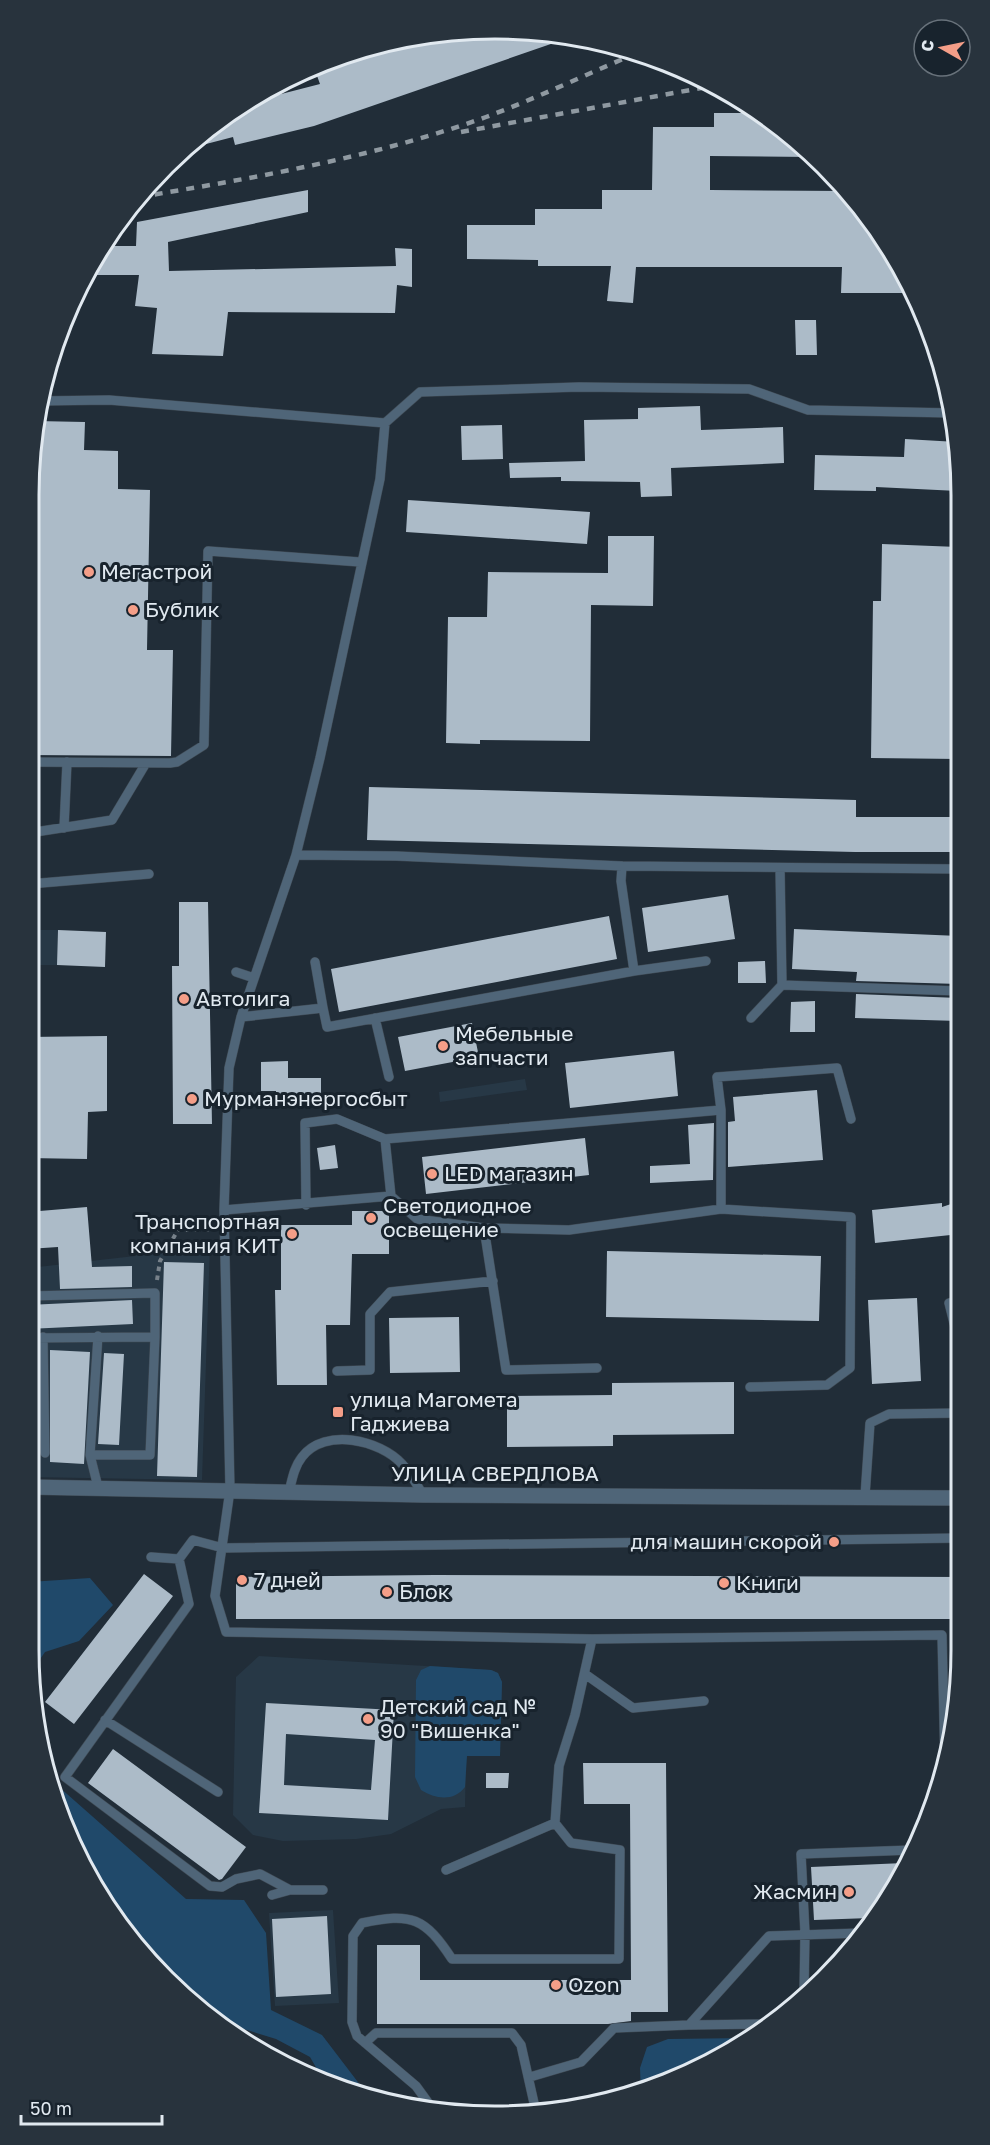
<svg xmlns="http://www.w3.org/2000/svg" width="990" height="2145" viewBox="0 0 990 2145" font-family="'Golos Text',sans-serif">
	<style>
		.built { fill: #273846 }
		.green { fill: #20496a }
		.building { fill: #acbbc8; fill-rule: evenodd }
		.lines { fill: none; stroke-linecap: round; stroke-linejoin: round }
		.service-casing { stroke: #404b55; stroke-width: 10 }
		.tertiary-casing { stroke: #404b55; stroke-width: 16 }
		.path { stroke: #77818a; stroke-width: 4; stroke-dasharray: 4.5 4.5; stroke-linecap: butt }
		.service { stroke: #4f6578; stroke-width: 9 }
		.tertiary { stroke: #4f6578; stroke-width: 15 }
		.rail { stroke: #8f99a1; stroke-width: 4.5; stroke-dasharray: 8 8; stroke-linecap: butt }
		.poi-dot { fill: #f49e88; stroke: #18232d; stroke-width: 2 }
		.labels { text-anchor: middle; stroke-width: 6; stroke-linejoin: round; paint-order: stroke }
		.poi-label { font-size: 21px; fill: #e1e9f0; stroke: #18232d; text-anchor: start }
		.street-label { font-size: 21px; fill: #e1e9f0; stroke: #18232d }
		.rim { fill: none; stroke: #e1e9f0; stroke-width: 3 }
	</style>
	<rect width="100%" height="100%" fill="#212d38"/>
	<path class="built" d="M29,930H58L57,965H29Z
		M525,1079L527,1090L440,1102L439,1092Z
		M162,1244L210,1246L202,1480L29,1477V1268L135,1256Z
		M259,1656L492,1670L498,1673L502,1682L500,1756H466L465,1807L441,1809L391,1834L356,1839L283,1841L253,1835L233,1815L236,1677Z
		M333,1910L339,2003L275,2006L269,1913Z"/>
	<path class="green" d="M90,1578L113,1605L79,1641L45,1652L32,1671L29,1650V1582Z
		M430,1666L491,1670L498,1673L502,1682L500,1756H467L465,1787C454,1802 435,1799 421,1790L415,1777L416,1680L421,1670Z
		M50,1779L186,1899L244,1900L266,1933L271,2010L322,2035L367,2094L321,2076L310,2057L276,2039L224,2023L144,1957L91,1883L53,1800Z
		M747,2038L728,2054L641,2093L640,2068L647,2047L668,2039Z"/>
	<path class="building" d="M495,28L574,36L314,126L235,145L233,137L183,150L242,104L320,84L316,73L425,35Z
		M714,113H759L779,125L811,157L710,156V190L845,191L847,206H860L865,211L913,293H841L842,267H636L633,303L607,301L611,266H538V260L467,259V225H535V209H602V190H652L653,127H714Z
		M308,190V212L168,242L169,271L396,266L395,248L412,249V287L397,285L395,313L228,312L223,356L152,354L157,308L135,306L139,275H86L102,246H136L137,222Z
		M795,320H816L817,355H796Z
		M700,406L701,430L783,427L784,463L671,468L672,496L641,497L640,482L561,481V477L510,478L509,463L585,461L584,420L638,419V408Z
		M36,421L85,422L84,450L118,451V489L150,490L147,650H173L171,756L28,755V495Z
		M502,425L503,459L462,460L461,426Z
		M905,439L957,442L958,491L876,487V491L814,490L815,455L904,457Z
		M408,500L590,512L587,544L406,532Z
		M608,536H654L653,606L591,605L590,741L480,740V744L446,743L448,617H487L488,572L608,573Z
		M882,544L958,547L959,759L871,758L873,601H881Z
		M369,787L856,800V817H959V852H855L367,840Z
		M728,895L735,939L648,952L642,908Z
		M179,902H208L212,1124H173L172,966H179Z
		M609,916L617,959L339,1012L331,969Z
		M794,929L959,936V984L856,981L857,972L792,969Z
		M58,930L106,932L105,967L57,965Z
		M765,961L766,983H738V962Z
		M856,994L959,998V1021L855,1018Z
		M815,1001V1032H790L791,1002Z
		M472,1023L479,1057L405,1071L398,1037Z
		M107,1036V1111L88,1112L87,1159L28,1158V1037Z
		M674,1051L678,1096L570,1108L565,1063Z
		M288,1061V1078H321V1106H276V1091H261V1062Z
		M817,1090L823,1160L728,1167V1122L735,1121L733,1097Z
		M714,1123L713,1180L650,1183V1166L690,1164L688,1125Z
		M585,1138L589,1175L426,1194L422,1157Z
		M335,1145L338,1168L320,1170L317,1148Z
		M960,1201V1234L875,1243L872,1210L942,1203V1207Z
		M87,1207L92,1267L132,1266V1287L60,1289L58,1247L28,1249V1212Z
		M352,1211H389V1254H352L350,1325H326L327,1385H277L275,1290H281V1225H352Z
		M607,1251L821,1256L819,1321L606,1317Z
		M164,1262L204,1263L197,1477L157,1476Z
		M917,1298L921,1381L872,1384L868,1300Z
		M132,1300L133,1324L28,1329V1305Z
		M459,1317L460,1372L390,1373L389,1318Z
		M28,1349H36L38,1454L28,1453Z
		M50,1350L90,1352L84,1464L50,1462Z
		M104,1353L124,1354L119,1445L98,1444Z
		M734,1382V1434L613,1435V1446L507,1447V1396L612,1395V1383Z
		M144,1574L173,1596L74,1724L45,1702Z
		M435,1575L961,1577V1619H236V1577Z
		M266,1703L394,1710L388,1820L259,1813ZM286,1734L375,1740L371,1790L284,1785Z
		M113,1749L246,1847L222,1879L219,1880L88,1783Z
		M583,1763H666L668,2012H631V2021L608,2024H377V1945H420V1980H631L630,1804H584Z
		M486,1773H509L508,1788H486Z
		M904,1863L870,1918L814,1920L811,1867Z
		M327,1916L331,1994L276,1997L272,1919Z"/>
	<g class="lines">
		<defs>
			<path id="service" d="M38,401L109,400L385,423
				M29,762L170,763L177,762L204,745L208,551L360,562
				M64,828L67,762
				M29,833L112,820L146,763
				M296,855L396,856L622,866L959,869
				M622,866L621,881L634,971
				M29,884L149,874
				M236,972L254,978
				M782,985L959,991
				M323,1008L327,1027L634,971L706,961
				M241,1017L323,1008L315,962
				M375,1018L389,1077
				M751,1018L782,985L780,868
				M721,1110L717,1077L837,1068L851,1119
				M391,1196L417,1219L484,1228L569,1230L721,1209
				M306,1205L305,1123L337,1119L385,1139
				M224,1210L391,1196L385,1139L721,1110V1209L851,1217L850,1368L827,1385L750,1387
				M484,1228L506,1370L597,1368
				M29,1296L155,1293V1337
				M960,1300L949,1303L961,1351
				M98,1336L90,1455L98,1487
				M43,1337L45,1453
				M29,1338L155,1337L150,1455H90
				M337,1371L370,1370V1314L390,1292L493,1281
				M289,1492C292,1480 294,1467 302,1457C325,1427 380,1440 402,1464C411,1473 416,1484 423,1495
				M865,1496L870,1423L889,1414L961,1413
				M151,1557L179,1559
				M585,1674L633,1708L704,1701
				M105,1720L218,1792
				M945,1766L942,1635L592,1639L226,1632L215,1596L230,1490L224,1210L229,1068L241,1017L296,855L320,758L380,479L385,423L420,392L579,387L749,389L808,410L952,413
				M446,1870L555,1823
				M323,1890H290L260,1874L236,1879L222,1887L210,1886L65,1777L189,1604L179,1559L193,1540L223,1548L961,1538
				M272,1895L290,1890
				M804,1992L805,1933L801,1854L912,1850
				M689,2025L765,2024
				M365,2043L376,2033H512L521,2045L536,2112
				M530,2077L581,2062L614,2028L689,2025L769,1936L861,1933
				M536,2107L571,2109
				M432,2108L416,2086L357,2036L352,2022L353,1936L362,1923C412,1912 425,1918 452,1959H619L620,1850L571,1843L555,1823L559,1766L575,1715L592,1639"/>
			<path id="tertiary" d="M29,1487L423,1495L961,1498"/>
		</defs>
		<use href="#service" class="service-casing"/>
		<use href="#tertiary" class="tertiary-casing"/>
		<path class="path" d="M157,1280L160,1261L178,1230H211"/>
		<use href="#service" class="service"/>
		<use href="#tertiary" class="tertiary"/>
		<path class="rail" d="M461,132L712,86
			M139,197C255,178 375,157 486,117C537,98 587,74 637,53"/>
	</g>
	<g class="poi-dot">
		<circle cx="89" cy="572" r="6"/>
		<circle cx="133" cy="610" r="6"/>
		<circle cx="184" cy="999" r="6"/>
		<circle cx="443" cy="1046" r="6"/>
		<circle cx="192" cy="1099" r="6"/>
		<circle cx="432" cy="1174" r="6"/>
		<circle cx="371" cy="1218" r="6"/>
		<circle cx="292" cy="1234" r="6"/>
		<rect x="332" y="1406" width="12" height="12" rx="3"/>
		<circle cx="834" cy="1542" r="6"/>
		<circle cx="242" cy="1580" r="6"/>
		<circle cx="724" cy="1583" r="6"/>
		<circle cx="387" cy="1592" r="6"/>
		<circle cx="368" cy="1719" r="6"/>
		<circle cx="849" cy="1892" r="6"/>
		<circle cx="556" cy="1985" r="6"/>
	</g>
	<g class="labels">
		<g class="poi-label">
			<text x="101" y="579">Мегастрой</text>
			<text x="145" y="617">Бублик</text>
			<text x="196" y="1006">Автолига</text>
			<text x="455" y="1041">Мебельные<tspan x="455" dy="24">запчасти</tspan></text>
			<text x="204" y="1106">Мурманэнергосбыт</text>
			<text x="444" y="1181">LED магазин</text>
			<text x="383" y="1213">Светодиодное<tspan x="383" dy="24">освещение</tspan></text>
			<text x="280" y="1229" text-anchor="end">Транспортная<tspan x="280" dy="24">компания КИТ</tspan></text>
			<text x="350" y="1407">улица Магомета<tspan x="350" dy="24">Гаджиева</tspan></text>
			<text x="822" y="1549" text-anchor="end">для машин скорой</text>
			<text x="254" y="1587">7 дней</text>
			<text x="736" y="1590">Книги</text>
			<text x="399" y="1599">Блок</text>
			<text x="380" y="1714">Детский сад №<tspan x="380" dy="24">90 "Вишенка"</tspan></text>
			<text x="837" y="1899" text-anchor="end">Жасмин</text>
			<text x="568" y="1992">Ozon</text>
		</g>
		<g class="street-label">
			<text x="495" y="1481">УЛИЦА СВЕРДЛОВА</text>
		</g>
	</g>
	<path d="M0 0H990V2145H0ZM495 39H495A456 456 0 0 1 951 495V1650A456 456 0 0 1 495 2106H495A456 456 0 0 1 39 1650V495A456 456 0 0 1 495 39Z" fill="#28333d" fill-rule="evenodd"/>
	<path class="rim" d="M495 39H495A456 456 0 0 1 951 495V1650A456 456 0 0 1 495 2106H495A456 456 0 0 1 39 1650V495A456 456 0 0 1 495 39Z"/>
	<g transform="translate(942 48) rotate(279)"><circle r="28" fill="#18232d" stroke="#68727b" stroke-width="1.5"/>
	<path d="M0-4.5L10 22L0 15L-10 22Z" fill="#f49e88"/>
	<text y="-9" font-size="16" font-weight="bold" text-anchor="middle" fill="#e1e9f0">С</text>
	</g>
	<path d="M21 2115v9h141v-9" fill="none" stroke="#e1e9f0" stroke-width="3"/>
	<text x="30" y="2115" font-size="18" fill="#e1e9f0" stroke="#18232d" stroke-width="4.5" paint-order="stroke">50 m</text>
</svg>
